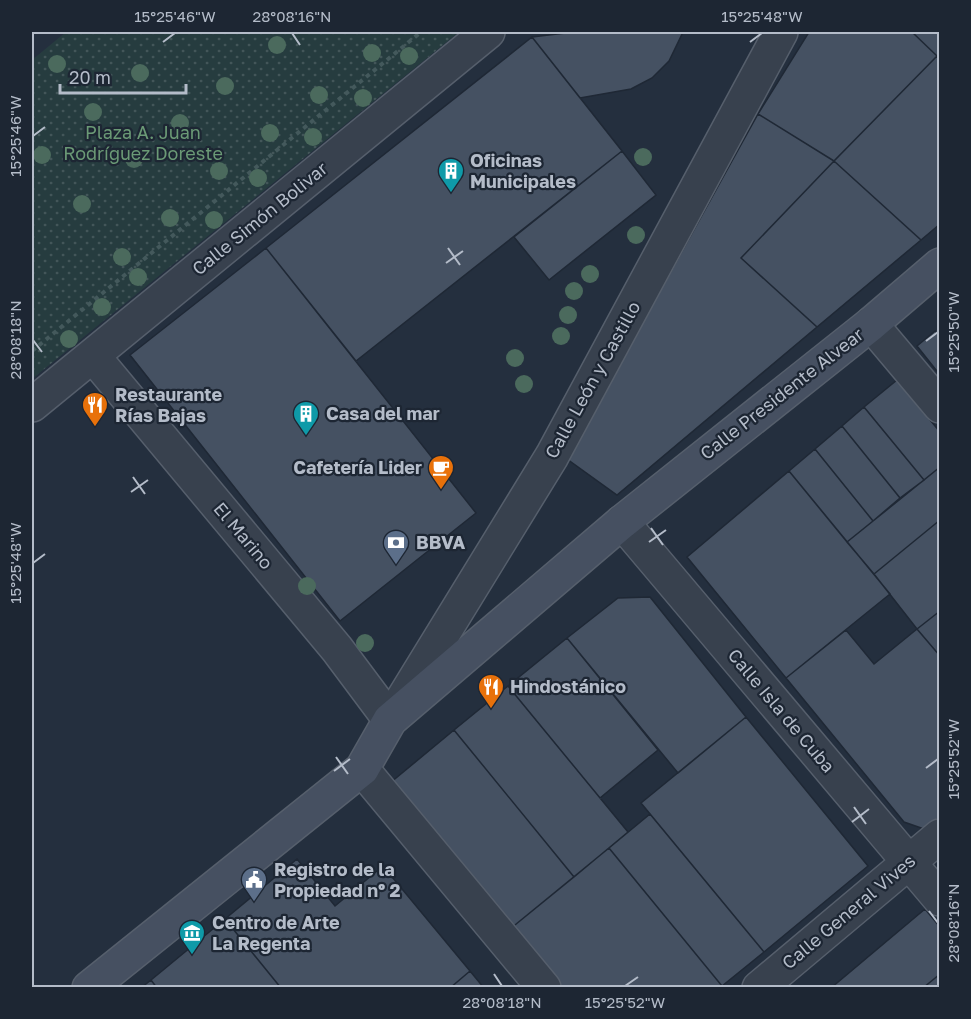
<svg xmlns="http://www.w3.org/2000/svg" width="971" height="1019" viewBox="0 0 971 1019" font-family="'Golos Text',sans-serif">
	<style>
		.green { fill: url(#green-dots) }
		.building { fill: #455162; stroke: #1f2835; stroke-width: 1.5 }
		.lines { fill: none; stroke-linecap: round; stroke-linejoin: round }
		.street-casing { stroke: #565f6c; stroke-width: 36 }
		.secondary-casing { stroke: #565f6c; stroke-width: 36 }
		.path { stroke: #44595c; stroke-width: 4; stroke-dasharray: 4.5 4.5; stroke-linecap: butt }
		.street { stroke: #38414e; stroke-width: 33 }
		.secondary { stroke: #465061; stroke-width: 33 }
		.tree { fill: #4b6a5d }
		.ticks { fill: none; stroke: #b4bcc9; stroke-width: 2 }
		.labels { text-anchor: middle; stroke-width: 4.5; stroke-linejoin: round; paint-order: stroke }
		.park-label { font-size: 18px; fill: #6b9a76; stroke: #1d2633 }
		.poi-label { font-size: 18px; font-weight: bold; fill: #b4bcc9; stroke: #1d2633; text-anchor: start }
		.street-label { font-size: 18px; fill: #b4bcc9; stroke: #1d2633 }
		.neatline { fill: none; stroke: #b4bcc9; stroke-width: 2 }
		.ticks-label { font-size: 15px; text-anchor: middle; fill: #b4bcc9 }
	</style>
	<defs>
		<pattern id="green-dots" width="8" height="8" patternUnits="userSpaceOnUse" patternTransform="scale(1.5)"><rect width="8" height="8" fill="#263c3f"/><path d="M2 2h.1M6 6h.1" fill="none" stroke="#435659" stroke-width="1.8" stroke-linecap="round"/></pattern>
	</defs>
	<rect width="100%" height="100%" fill="#242f3e"/>
	<path class="green" d="M66,32H459L32,379V60Z"/>
	<path class="building" d="M574,32H683L669,61L652,78L631,89L580,98L532,37Z
		M809,32H912L937,56L834,161L758,114Z
		M912,32H940V53L937,56Z
		M532,37L622,151L356,361L266,248Z
		M937,56L940,59V224L921,240L834,161Z
		M758,114L834,161L741,258L817,327L617,495L567,459Z
		M622,151L656,195L549,280L514,237Z
		M834,161L921,240L817,327L741,258Z
		M266,248L476,513L340,621L130,355Z
		M935,331L940,336V375L917,346Z
		M897,380L940,432V467L924,480L864,407Z
		M864,407L924,480L900,498L842,426Z
		M842,426L900,498L873,521L815,449Z
		M815,449L873,521L847,542L789,471Z
		M940,467V520L874,574L847,542Z
		M789,471L890,594L786,678L687,557Z
		M940,520V611L917,629L874,574Z
		M650,597L746,717L678,773L567,638L618,598Z
		M940,611V656L917,629Z
		M917,629L940,656V817L924,829L904,822L786,678L846,630L874,664Z
		M567,638L658,750L600,798L508,686Z
		M508,686L628,832L574,877L454,730Z
		M746,717L868,866L764,952L641,803Z
		M454,730L574,877L510,929L390,783Z
		M650,814L764,952L722,986L609,848Z
		M609,848L722,986L721,988H558L510,929Z
		M297,859L335,906L383,866L470,971L450,988H281L225,919Z
		M925,909L940,927V974L923,988H831Z
		M225,919L281,988H157L151,980Z
		M470,971L484,988H450Z
		M940,974V988H923Z
		M151,980L157,988H141Z"/>
	<g class="lines">
		<defs>
			<path id="street" d="M871,324L940,406
				M93,356L337,649L390,720L552,456L781,32
				M32,405L488,32
				M622,522L940,899
				M362,769L544,988
				M759,988L940,836"/>
			<path id="secondary" d="M89,988L362,769L390,720L622,522L871,324L940,265"/>
		</defs>
		<use href="#street" class="street-casing"/>
		<use href="#secondary" class="secondary-casing"/>
		<path class="path" d="M32,351L421,32"/>
		<use href="#street" class="street"/>
		<use href="#secondary" class="secondary"/>
	</g>
	<g class="tree">
		<circle cx="277" cy="45" r="9"/>
		<circle cx="372" cy="53" r="9"/>
		<circle cx="409" cy="56" r="9"/>
		<circle cx="57" cy="64" r="9"/>
		<circle cx="140" cy="73" r="9"/>
		<circle cx="225" cy="86" r="9"/>
		<circle cx="319" cy="95" r="9"/>
		<circle cx="363" cy="98" r="9"/>
		<circle cx="93" cy="112" r="9"/>
		<circle cx="180" cy="123" r="9"/>
		<circle cx="270" cy="133" r="9"/>
		<circle cx="313" cy="137" r="9"/>
		<circle cx="42" cy="155" r="9"/>
		<circle cx="643" cy="157" r="9"/>
		<circle cx="134" cy="159" r="9"/>
		<circle cx="219" cy="171" r="9"/>
		<circle cx="258" cy="178" r="9"/>
		<circle cx="82" cy="204" r="9"/>
		<circle cx="170" cy="218" r="9"/>
		<circle cx="214" cy="220" r="9"/>
		<circle cx="636" cy="235" r="9"/>
		<circle cx="122" cy="257" r="9"/>
		<circle cx="590" cy="274" r="9"/>
		<circle cx="138" cy="277" r="9"/>
		<circle cx="574" cy="291" r="9"/>
		<circle cx="102" cy="307" r="9"/>
		<circle cx="568" cy="315" r="9"/>
		<circle cx="561" cy="336" r="9"/>
		<circle cx="69" cy="339" r="9"/>
		<circle cx="515" cy="358" r="9"/>
		<circle cx="524" cy="384" r="9"/>
		<circle cx="307" cy="586" r="9"/>
		<circle cx="365" cy="643" r="9"/>
	</g>
	<path class="ticks" d="M292,33L300,45M163,42L175,33M750,42L762,33M33,136L45,127M448,248L460,265M446,263L463,251M33,340L42,352M926,341L938,332M133,477L145,494M131,492L148,480M651,528L663,545M649,542L666,530M33,563L45,554M336,757L348,774M926,768L938,759M334,771L350,759M854,807L866,824M852,822L869,809M929,911L938,923M494,974L502,986M625,986L638,977"/>
	<defs>
		<symbol id="building-pin" viewBox="-11 -11 22 30"><path d="M0 17L-7.5 6A9.5 9.5 0 1 1 7.5 6Z" fill="#0f9aa8" stroke="#1d2633"/><path d="M-4-6H4V6H1V3H-1V6H-4ZM-2.5-4.3h1.7v1.8h-1.7ZM.8-4.3h1.7v1.8H.8ZM-2.5-1h1.7V.8h-1.7ZM.8-1h1.7V.8H.8Z" fill="#fff"/></symbol>
		<symbol id="restaurant-pin" viewBox="-11 -11 22 30"><path d="M0 17L-7.5 6A9.5 9.5 0 1 1 7.5 6Z" fill="#e8710a" stroke="#1d2633"/><path d="M-5-6h1v4h1v-4h1v4h1v-4h1v5L-1.5 .5V6h-2V.5L-5-1ZM5-6V6H3V1.5H1.5Q1.5-4 5-6Z" fill="#fff"/></symbol>
		<symbol id="cafe-pin" viewBox="-11 -11 22 30"><path d="M0 17L-7.5 6A9.5 9.5 0 1 1 7.5 6Z" fill="#e8710a" stroke="#1d2633"/><path d="M-5.5-4.5H6V0H3Q3 3.5 0 3.5H-2.5Q-5.5 3.5-5.5 0ZM3-3.2v2h1.7v-2ZM-6 4.5H4V6H-6Z" fill="#fff"/></symbol>
		<symbol id="bank-pin" viewBox="-11 -11 22 30"><path d="M0 17L-7.5 6A9.5 9.5 0 1 1 7.5 6Z" fill="#5c6f8a" stroke="#1d2633"/><path d="M-6-4H6V4H-6ZM0-2.3a2.3 2.3 0 1 0 0 4.6a2.3 2.3 0 1 0 0-4.6Z" fill="#fff"/></symbol>
		<symbol id="civic-pin" viewBox="-11 -11 22 30"><path d="M0 17L-7.5 6A9.5 9.5 0 1 1 7.5 6Z" fill="#5c6f8a" stroke="#1d2633"/><path d="M-.6-6.5H3V-4.5H.6V-3L4-1V1h2V6H-6V1h2V-1L-.6-3ZM-1.2 2.5V6h2.4V2.5Z" fill="#fff"/></symbol>
		<symbol id="museum-pin" viewBox="-11 -11 22 30"><path d="M0 17L-7.5 6A9.5 9.5 0 1 1 7.5 6Z" fill="#0f9aa8" stroke="#1d2633"/><path d="M0-6L6-3V-2H-6V-3ZM-5-1h2V3h-2ZM-1-1h2V3h-2ZM3-1h2V3H3ZM-6 4H6V6H-6Z" fill="#fff"/></symbol>
	</defs>
	<g fill-rule="evenodd">
		<use href="#building-pin" x="436" y="156" width="30" height="40"/>
		<use href="#restaurant-pin" x="80" y="390" width="30" height="40"/>
		<use href="#building-pin" x="291" y="399" width="30" height="40"/>
		<use href="#cafe-pin" x="426" y="453" width="30" height="40"/>
		<use href="#bank-pin" x="381" y="528" width="30" height="40"/>
		<use href="#restaurant-pin" x="476" y="672" width="30" height="40"/>
		<use href="#civic-pin" x="239" y="865" width="30" height="40"/>
		<use href="#museum-pin" x="177" y="918" width="30" height="40"/>
	</g>
	<g class="labels">
		<g class="park-label">
			<text x="143" y="139">Plaza A. Juan<tspan x="143" dy="21">Rodríguez Doreste</tspan></text>
		</g>
		<g class="poi-label">
			<text x="470" y="167">Oficinas<tspan x="470" dy="21">Municipales</tspan></text>
			<text x="115" y="401">Restaurante<tspan x="115" dy="21">Rías Bajas</tspan></text>
			<text x="326" y="420">Casa del mar</text>
			<text x="422" y="474" text-anchor="end">Cafetería Lider</text>
			<text x="416" y="549">BBVA</text>
			<text x="510" y="693">Hindostánico</text>
			<text x="274" y="876">Registro de la<tspan x="274" dy="21">Propiedad nº 2</tspan></text>
			<text x="212" y="929">Centro de Arte<tspan x="212" dy="21">La Regenta</tspan></text>
		</g>
		<g class="street-label">
			<text transform="translate(260 219) rotate(-39)" y="6">Calle Simón Bolivar</text>
			<text transform="translate(593 380) rotate(-61)" y="6">Calle León y Castillo</text>
			<text transform="translate(782 394) rotate(-38)" y="6">Calle Presidente Alvear</text>
			<text transform="translate(243 536) rotate(50)" y="6">El Marino</text>
			<text transform="translate(781 711) rotate(50)" y="6">Calle Isla de Cuba</text>
			<text transform="translate(849 912) rotate(-40)" y="6">Calle General Vives</text>
		</g>
	</g>
	<rect width="971" height="1019" fill="none" stroke="#1d2633" stroke-width="66"/>
	<path d="M60 84v9h126v-9" fill="none" stroke="#b4bcc9" stroke-width="3"/>
	<text x="69" y="84" font-size="18" fill="#b4bcc9" stroke="#1d2633" stroke-width="4.5" paint-order="stroke">20 m</text>
	<rect x="33" y="33" width="905" height="953" class="neatline"/>
	<g class="ticks-label">
		<text x="175" y="22">15°25'46"W</text>
		<text x="292" y="22">28°08'16"N</text>
		<text x="762" y="22">15°25'48"W</text>
		<text transform="translate(16 136) rotate(-90)" y="5">15°25'46"W</text>
		<text transform="translate(954 332) rotate(-90)" y="5">15°25'50"W</text>
		<text transform="translate(16 340) rotate(-90)" y="5">28°08'18"N</text>
		<text transform="translate(16 563) rotate(-90)" y="5">15°25'48"W</text>
		<text transform="translate(954 759) rotate(-90)" y="5">15°25'52"W</text>
		<text transform="translate(954 923) rotate(-90)" y="5">28°08'16"N</text>
		<text x="502" y="1008">28°08'18"N</text>
		<text x="625" y="1008">15°25'52"W</text>
	</g>
</svg>
